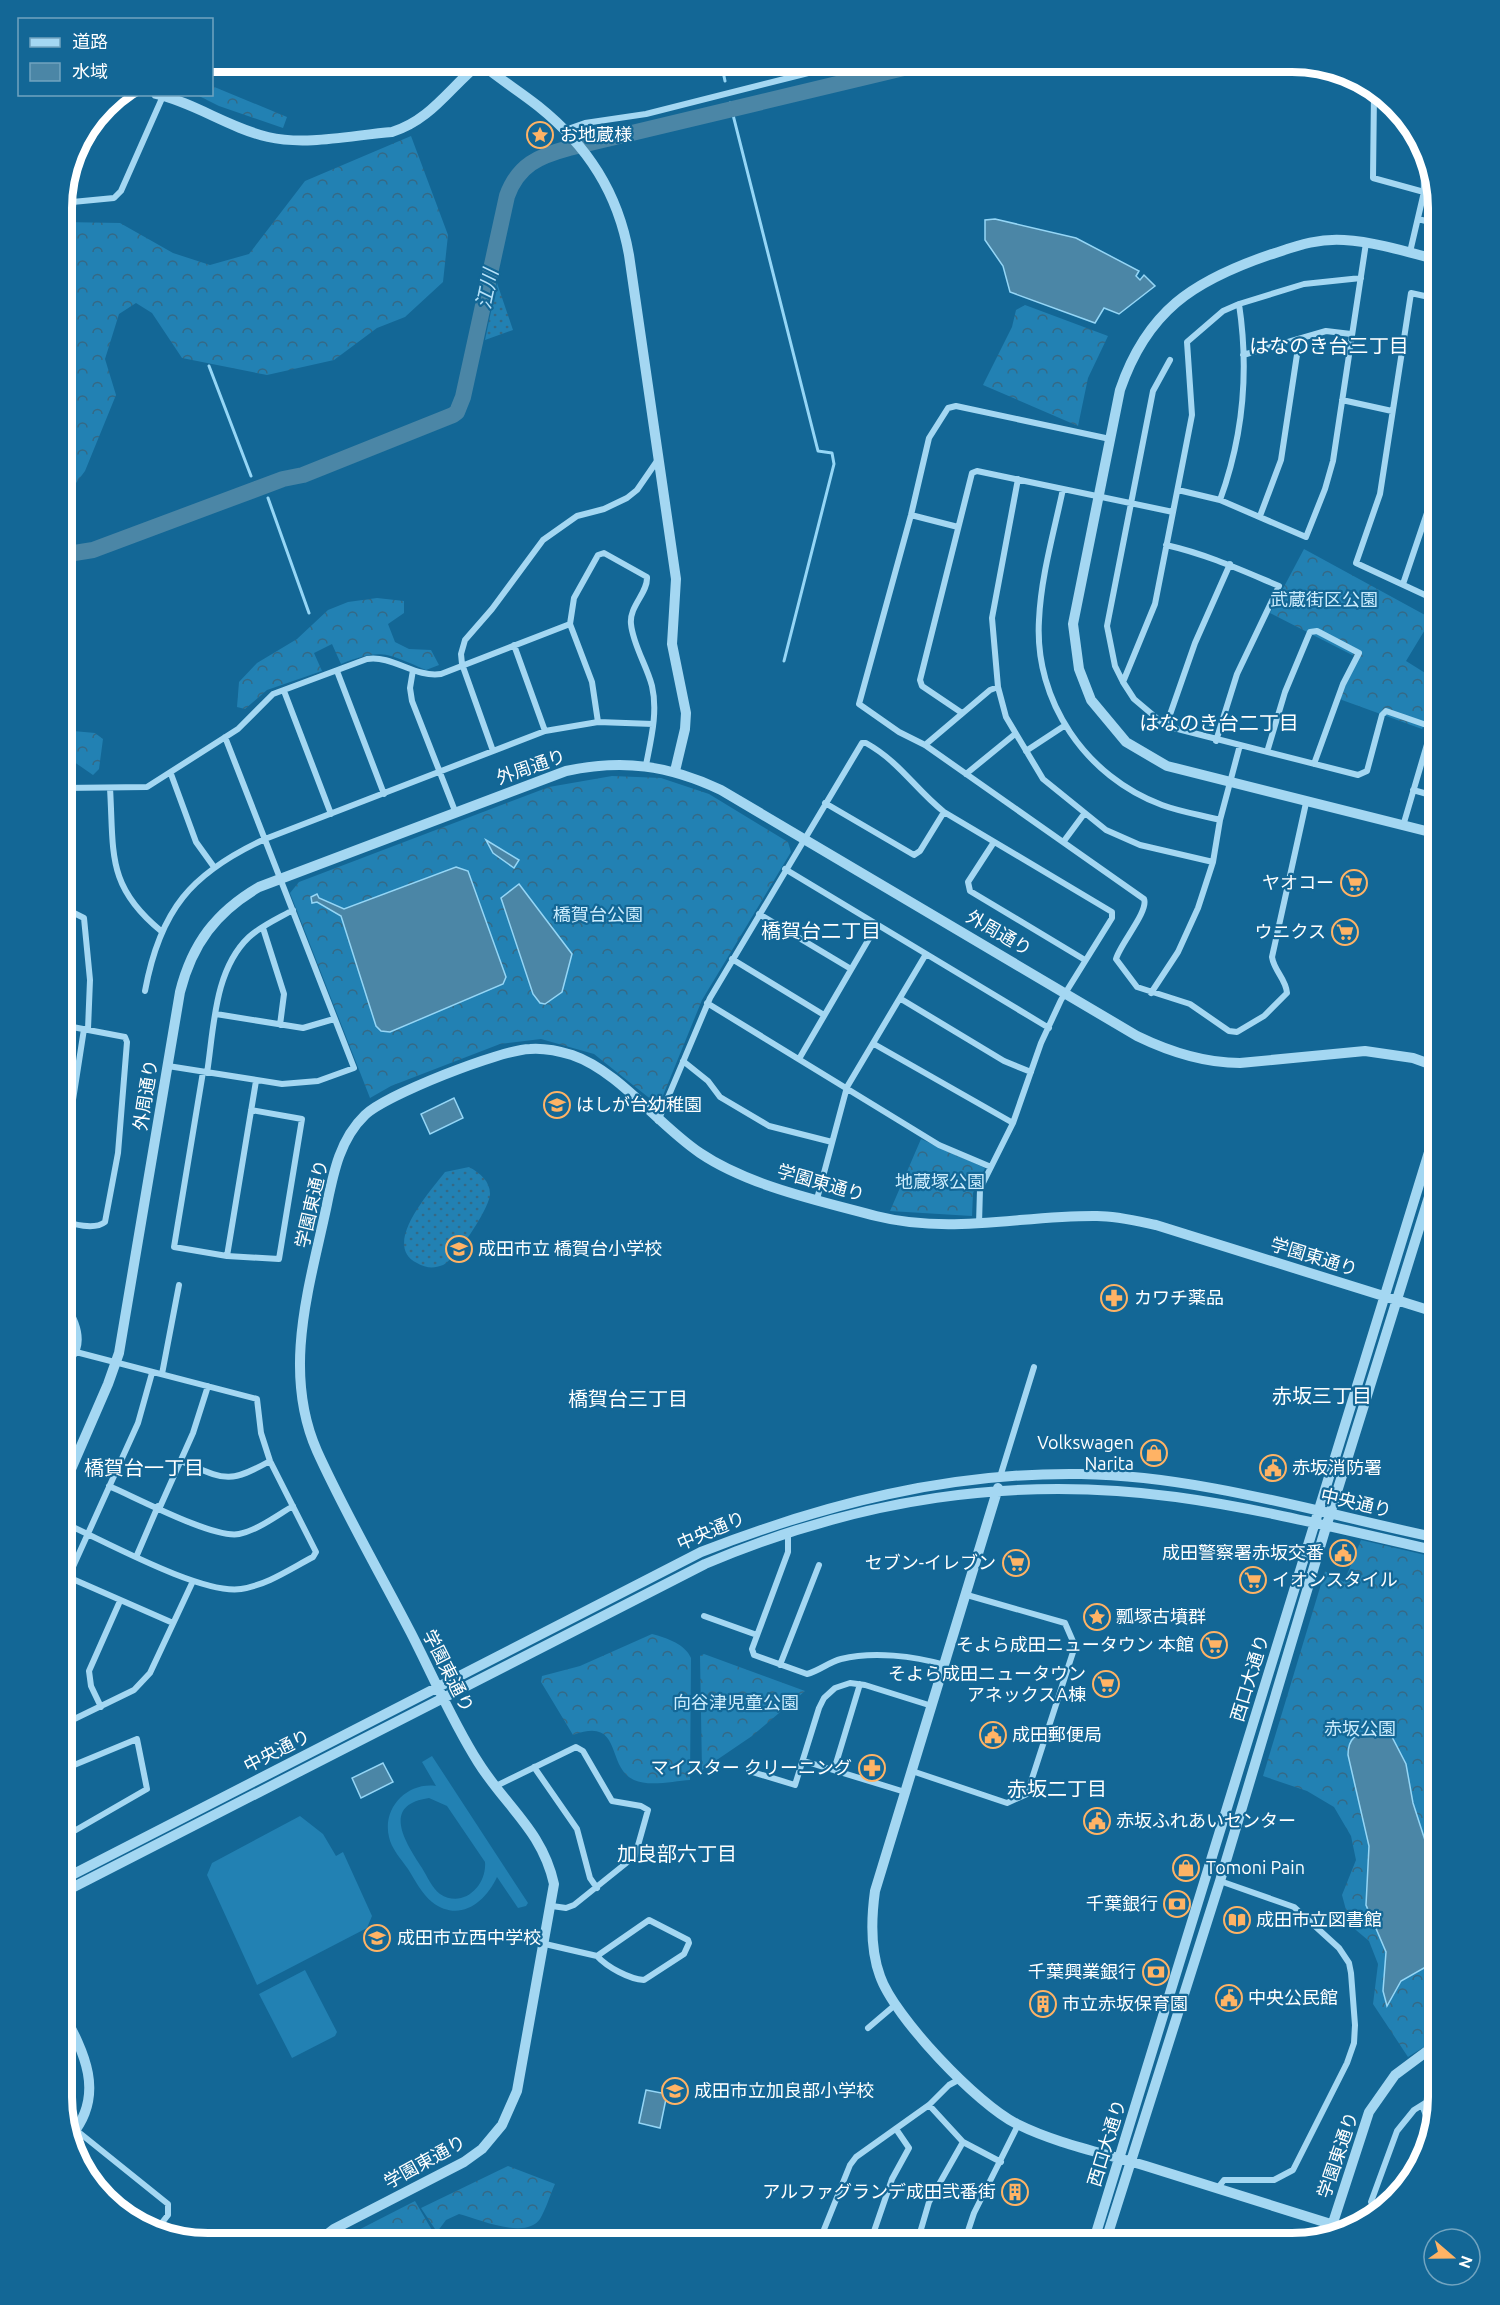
<svg xmlns="http://www.w3.org/2000/svg" width="1500" height="2305" viewBox="0 0 1500 2305" font-family="Ubuntu,'Noto Sans JP',sans-serif">
	<style>
		.grass { fill: url(#grass-dots) }
		.forest { fill: url(#forest-crowns) }
		.pitch { fill: #2281b3; fill-rule: evenodd }
		.water { fill: #4b86a6; stroke: #95d6f6; stroke-width: 1.5 }
		.lines { fill: none; stroke-linecap: round; stroke-linejoin: round }
		.stream { stroke: #95d6f6; stroke-width: 3 }
		.river { stroke: #4b86a6; stroke-width: 16 }
		.minor { stroke: #a4d7f2; stroke-width: 6 }
		.tertiary { stroke: #a4d7f2; stroke-width: 10 }
		.labels { text-anchor: middle; stroke-width: 4.5; stroke-linejoin: round; paint-order: stroke }
		.poi-label { font-size: 18px; fill: #fff; stroke: #136796; text-anchor: start }
		.park-label { font-size: 18px; fill: #cbecfd; stroke: #136796 }
		.street-label { font-size: 18px; fill: #fff; stroke: #136796 }
		.water-label { font-size: 20px; font-style: italic; fill: #b8e3fa; stroke: #136796 }
		.neighbourhood-label { font-size: 20px; fill: #fff; stroke: #136796 }
		.rim { fill: none; stroke: #fff; stroke-width: 8 }
	</style>
	<defs>
		<pattern id="grass-dots" width="8" height="8" patternUnits="userSpaceOnUse" patternTransform="scale(1.5)"><rect width="8" height="8" fill="#2281b3"/><path d="M2 2h.1M6 6h.1" fill="none" stroke="#356985" stroke-width="1.8" stroke-linecap="round"/></pattern>
		<pattern id="forest-crowns" width="20" height="18" patternUnits="userSpaceOnUse" patternTransform="scale(1.5)"><rect width="20" height="18" fill="#2281b3"/><path d="M2 6a3 3 0 1 1 6 0M12 15a3 3 0 1 1 6 0" fill="none" stroke="#356985"/></pattern>
	</defs>
	<rect width="100%" height="100%" fill="#136796"/>
	<path class="grass" d="M497,283L513,330L485,340Z
		M469,1167C480,1173 490,1181 490,1194C490,1208 455,1260 443,1265C433,1269 426,1268 417,1263C381,1245 430,1192 445,1172Z"/>
	<path class="forest" d="M212,86L287,117L283,128L219,106L197,95L212,94Z
		M411,136L448,235L443,282L405,317L377,328L334,360L267,375L182,358L152,313L136,303L119,314L105,359L116,395L85,471L67,495L62,497V222L120,223L173,253L210,265L249,254L305,181Z
		M1025,305L1108,336L1088,378L1078,426L983,385L1012,327L1016,310Z
		M1304,549L1425,615L1426,628L1406,661L1438,681V699L1422,729L1342,700L1339,696L1358,658L1270,613Z
		M377,598L404,601V613L388,624L395,642L409,649L431,650L439,665L426,670C386,653 382,648 341,664L332,644L314,653L322,671L267,690L245,709L237,707L239,682L257,663L297,639L328,610L348,602Z
		M62,730L95,733L103,739L99,769L93,775L67,757H62Z
		M612,776L661,778L709,794L788,842L791,852L702,1000L662,1098L658,1102L653,1101L594,1054L541,1039L500,1044L391,1086L370,1098L290,893L299,882L549,787Z
		M921,1139L985,1168L973,1193L972,1216L890,1211Z
		M1361,1540L1438,1558V2038L1408,2057L1373,2004L1378,1964L1369,1941L1350,1925L1342,1895L1356,1860L1351,1836L1334,1807L1307,1791L1263,1776L1325,1571L1344,1582Z
		M652,1634C667,1638 685,1644 691,1658L690,1780C674,1781 649,1787 634,1780C605,1767 624,1716 573,1735L541,1682L542,1676L580,1666Z
		M704,1654L805,1691L752,1736L702,1770L700,1656Z
		M508,2166L555,2184C550,2195 546,2209 540,2219C526,2240 478,2219 459,2214L446,2220L437,2232L421,2208Z
		M415,2201L436,2237L433,2243H333Z"/>
	<path class="pitch" d="M432,1756L528,1903L526,1906L518,1908L497,1877C485,1903 459,1923 432,1902C422,1894 415,1880 408,1869C401,1859 391,1848 389,1837C382,1808 407,1782 436,1786L422,1762ZM429,1798L447,1806L485,1862C487,1886 463,1909 440,1894C432,1888 427,1876 422,1868C406,1843 380,1805 429,1798Z
		M300,1816L323,1834L336,1856L343,1852L372,1916L367,1928L257,1985L207,1875L212,1863Z
		M305,1970L337,2032L335,2036L292,2058L259,1994Z"/>
	<path class="water" d="M995,219L1076,238L1139,271L1136,276L1140,280L1144,275L1155,286L1119,314L1104,308L1095,323L1010,292L1003,266L985,240V220Z
		M486,840L519,860L514,868L493,853Z
		M456,867L468,871L506,977L503,984L390,1032L381,1031L376,1026L341,916L317,902L312,903L311,897L317,894L319,898L344,909Z
		M519,884L572,954L562,992L545,1004L540,1003L533,994L501,898Z
		M454,1098L463,1118L430,1134L421,1114Z
		M1373,1731L1391,1735L1406,1764L1413,1803L1432,1862L1438,1921V1960L1401,1981L1387,2006L1383,1991L1386,1952L1366,1905L1369,1846L1348,1755C1348,1738 1356,1733 1373,1731Z
		M383,1763L393,1782L361,1798L352,1778Z
		M646,2090L667,2094L660,2128L639,2123Z"/>
	<g class="lines">
		<path class="stream" d="M721,62L725,81
			M730,103L818,451L832,453L834,464L784,661
			M209,366L251,476
			M255,483L258,488
			M265,485L266,491
			M268,498L309,613"/>
		<path class="river" d="M62,555L93,550L283,479L303,475L453,415L457,412L463,397L507,196C518,165 539,156 569,148L929,62"/>
		<path class="minor" d="M1379,92L1374,93L1373,178L1424,192
			M565,130L585,123L646,114L852,62
			M62,203L114,198L121,191L163,96
			M1418,219L1438,224
			M1410,252L1424,192L1423,144
			M1243,355L1326,331L1351,334
			M1170,360L1153,391L1107,626L1115,666L1123,682L1134,699L1166,726L1358,775L1367,771L1382,715L1386,711L1438,729
			M1342,400L1392,411
			M1110,439L956,406L948,408L929,438L911,515L859,704L899,732L925,745L1144,899C1149,911 1120,944 1116,959L1137,987L1190,1004L1229,1031L1237,1032L1264,1016L1287,993C1286,979 1274,971 1272,957L1306,803
			M1018,479L992,618L998,687L1006,717L1043,779L1106,830L1140,845L1213,862
			M1063,489C1054,532 1041,576 1039,620C1034,701 1086,777 1162,805C1181,812 1201,815 1220,820
			M1178,490L1220,500L1306,537L1325,489L1333,461L1366,243
			M1220,500C1243,437 1249,370 1239,304
			M911,515L958,527
			M1260,516L1281,460L1298,348L1297,341
			M1166,545C1206,554 1241,570 1279,586L1237,674L1216,741
			M1403,584L1427,513L1438,447
			M1438,601L1356,563L1380,494L1411,293L1438,299
			M514,645L545,731
			M1438,653L1430,648L1438,626
			M413,670L410,688L412,701L455,811
			M337,671L384,794
			M1123,682L1155,604L1185,451L1192,415L1187,342L1223,311L1239,304L1304,284L1361,278
			M284,691L331,814
			M962,713L922,686L920,680L972,473L977,471L1173,512
			M598,722L592,682L570,624L574,598L598,555L604,553L647,577C648,593 629,606 631,624C633,645 647,666 652,686C658,712 651,739 646,765
			M1166,726L1195,643L1230,564
			M925,745L990,690L998,687
			M493,751L462,664L461,654L465,640L492,609L543,540L577,516L604,509L627,498L637,490L657,461
			M1026,751L1064,726
			M1267,752L1285,692L1310,632L1317,631L1359,653L1343,684L1314,764
			M171,774L196,842L214,867
			M966,774L1015,734
			M62,788L147,787L238,729L273,694L367,659C393,655 415,678 441,674L570,624
			M110,788C114,853 106,886 161,931
			M1413,790L1438,797
			M825,803L914,855L920,851L944,812
			M1403,826L1438,707
			M1064,841L1084,814
			M994,842L968,882L970,891L1085,960
			M62,861V850
			M785,869L1049,1028
			M62,907L84,918L90,980L88,1029
			M759,914L851,969
			M263,928L284,994L280,1025
			M732,959L824,1015
			M145,991C160,910 191,873 265,839L545,731L598,722L653,724
			M1151,993L1178,952L1198,908L1213,862L1220,820L1240,745
			M901,999L1004,1061L1031,1072
			M707,1003L939,1145L991,1167
			M216,1014L303,1028L334,1019
			M874,1044L1013,1123
			M799,1059L877,925
			M683,1061L708,1081L720,1097L769,1126L832,1142
			M168,1066L282,1084L318,1081L354,1068L225,737
			M203,1072L174,1247L227,1256L279,1259L302,1119L251,1110
			M207,1073C214,1028 214,970 249,937C261,926 279,918 293,910
			M75,1087L84,1029
			M658,1121L710,998L862,743H866C900,762 915,789 944,812L1112,912V918L1061,1000L1041,1043L1013,1123L980,1189L979,1224
			M62,1169L75,1087L62,1083
			M817,1199L847,1087L926,954
			M62,1219C72,1225 95,1230 105,1222L118,1153L127,1042L125,1037L62,1025
			M227,1256L256,1081
			M62,1369C66,1363 74,1357 77,1350C83,1333 72,1312 62,1300
			M162,1374L179,1285
			M181,1461C224,1479 227,1485 270,1461
			M1000,1477L1034,1367
			M109,1486C137,1498 214,1539 239,1534C258,1530 276,1516 293,1506
			M160,1507L193,1433L208,1386
			M62,1522C103,1540 201,1595 241,1589C267,1585 290,1569 313,1557L316,1552L270,1461L261,1433L257,1399L76,1352
			M788,1533V1552L752,1649L754,1655L807,1674C819,1671 829,1662 841,1659C873,1651 914,1656 945,1665
			M137,1555L158,1506
			M68,1577L173,1623
			M62,1591L138,1423L152,1373
			M704,1616L757,1635
			M780,1665L819,1565
			M101,1707L91,1686L89,1671L120,1601
			M62,1725L134,1690L150,1673L193,1581
			M804,1761L905,1792
			M534,1767L577,1829L590,1878L597,1888
			M834,1770L860,1684
			M749,1771L795,1785L819,1708L824,1698L835,1688L850,1683L865,1685L932,1706
			M912,1771L1007,1803L1027,1794L1075,1646L1065,1623L967,1595
			M496,1786L576,1747L583,1751L612,1801L641,1806L648,1810L635,1856L574,1905L566,1908L552,1906
			M62,1817L70,1833
			M62,1838L147,1789L137,1739L62,1770
			M545,1944L597,1956L649,1920L688,1940L689,1943L684,1954L644,1980C629,1979 607,1967 597,1956
			M868,2028L895,2005
			M929,2105L963,2142L1001,2162
			M1422,2105L1430,2126
			M76,2130L168,2204V2215L157,2229
			M1217,2189L1224,2180H1274L1293,2170L1347,2063L1354,2043L1355,2025L1351,1973L1349,1963L1339,1948L1294,1907L1220,1881
			M1380,2208L1374,2207L1371,2202L1397,2131L1414,2110L1438,2095
			M840,2243L824,2237L823,2232L850,2165L856,2157L929,2105L949,2085L960,2079
			M870,2243L892,2179L909,2148L896,2129
			M917,2243L929,2202L963,2142
			M964,2243L974,2213L1018,2125"/>
		<path class="tertiary" d="M479,62C498,78 519,91 538,106C588,146 618,193 629,255L676,579L672,644L686,713L685,729L675,771
			M481,63L488,65L540,62
			M156,94C195,103 229,128 268,137C307,146 353,135 392,132C431,120 450,87 480,63
			M1438,834L1167,766L1126,742L1091,700L1079,669L1073,624L1120,390C1147,311 1193,281 1269,255C1294,247 1317,238 1344,240C1376,242 1408,252 1438,260
			M998,1488L875,1891C871,1920 870,1949 880,1976C894,2017 978,2105 1017,2124C1057,2144 1104,2153 1146,2166C1214,2187 1282,2208 1350,2230
			M62,1490L108,1384L119,1353L180,992C192,944 216,912 259,887L566,771C623,759 668,765 721,790L1137,1036C1170,1052 1203,1063 1240,1063L1365,1051L1413,1058L1438,1067
			M62,1880L701,1552C824,1504 949,1472 1081,1474C1202,1476 1322,1514 1438,1538
			M62,1893L705,1564C858,1499 1012,1475 1176,1497C1264,1509 1352,1532 1438,1551
			M62,2011C84,2052 106,2094 71,2136
			M1329,2235L1369,2112L1395,2075L1438,2043
			M316,2243L334,2229L464,2162L482,2149L502,2125L517,2091L554,1884C542,1830 506,1807 478,1762C452,1721 433,1676 411,1633C380,1573 345,1513 317,1451C282,1372 309,1288 326,1209C333,1175 339,1140 365,1115C386,1095 499,1050 530,1049C543,1048 559,1051 572,1055C619,1071 658,1125 700,1153C749,1186 820,1201 876,1216C951,1235 1023,1215 1097,1216C1117,1216 1137,1221 1156,1225L1438,1313
			M1093,2243L1438,1123
			M1105,2243L1220,1881L1326,1527L1438,1168"/>
	</g>
	<defs>
		<symbol id="sight-ring" viewBox="-11 -11 22 22"><circle r="9.5" fill="#136796" stroke="#ffb365" stroke-width="1.5"/><path d="M0-6L1.8-2.2L6-1.7L2.9 1.2L3.7 5.4L0 3.3L-3.7 5.4L-2.9 1.2L-6-1.7L-1.8-2.2Z" fill="#ffb365"/></symbol>
		<symbol id="supermarket-ring" viewBox="-11 -11 22 22"><circle r="9.5" fill="#136796" stroke="#ffb365" stroke-width="1.5"/><path d="M-6-5.5h2.5l.6 2H6L4.5 2H-2.5L-4.4-4H-6ZM-1.5 3.2a1.3 1.3 0 1 0 .1 0ZM3 3.2a1.3 1.3 0 1 0 .1 0Z" fill="#ffb365"/></symbol>
		<symbol id="school-ring" viewBox="-11 -11 22 22"><circle r="9.5" fill="#136796" stroke="#ffb365" stroke-width="1.5"/><path d="M0-5L7-2L0 1L-7-2ZM-4 1L0 2.5L4 1V4Q0 6-4 4Z" fill="#ffb365"/></symbol>
		<symbol id="pharmacy-ring" viewBox="-11 -11 22 22"><circle r="9.5" fill="#136796" stroke="#ffb365" stroke-width="1.5"/><path d="M-2-6h4v4h4v4h-4v4h-4v-4h-4v-4h4Z" fill="#ffb365"/></symbol>
		<symbol id="shop-ring" viewBox="-11 -11 22 22"><circle r="9.5" fill="#136796" stroke="#ffb365" stroke-width="1.5"/><path d="M-5-2.5h2.3a2.7 3.5 0 0 1 5.4 0H5L5.5 6h-11ZM-1.5-2.5h3a1.5 2.3 0 0 0-3 0Z" fill="#ffb365"/></symbol>
		<symbol id="civic-ring" viewBox="-11 -11 22 22"><circle r="9.5" fill="#136796" stroke="#ffb365" stroke-width="1.5"/><path d="M-.6-6.5H3V-4.5H.6V-3L4-1V1h2V6H-6V1h2V-1L-.6-3ZM-1.2 2.5V6h2.4V2.5Z" fill="#ffb365"/></symbol>
		<symbol id="bank-ring" viewBox="-11 -11 22 22"><circle r="9.5" fill="#136796" stroke="#ffb365" stroke-width="1.5"/><path d="M-6-4H6V4H-6ZM0-2.3a2.3 2.3 0 1 0 0 4.6a2.3 2.3 0 1 0 0-4.6Z" fill="#ffb365"/></symbol>
		<symbol id="library-ring" viewBox="-11 -11 22 22"><circle r="9.5" fill="#136796" stroke="#ffb365" stroke-width="1.5"/><path d="M-6-4Q-3-5.5-.7-3.5V5Q-3 3-6 4ZM6-4Q3-5.5 .7-3.5V5Q3 3 6 4Z" fill="#ffb365"/></symbol>
		<symbol id="building-ring" viewBox="-11 -11 22 22"><circle r="9.5" fill="#136796" stroke="#ffb365" stroke-width="1.5"/><path d="M-4-6H4V6H1V3H-1V6H-4ZM-2.5-4.3h1.7v1.8h-1.7ZM.8-4.3h1.7v1.8H.8ZM-2.5-1h1.7V.8h-1.7ZM.8-1h1.7V.8H.8Z" fill="#ffb365"/></symbol>
	</defs>
	<g fill-rule="evenodd">
		<use href="#sight-ring" x="525" y="120" width="30" height="30"/>
		<use href="#supermarket-ring" x="1339" y="868" width="30" height="30"/>
		<use href="#supermarket-ring" x="1330" y="917" width="30" height="30"/>
		<use href="#school-ring" x="542" y="1090" width="30" height="30"/>
		<use href="#school-ring" x="444" y="1234" width="30" height="30"/>
		<use href="#pharmacy-ring" x="1099" y="1283" width="30" height="30"/>
		<use href="#shop-ring" x="1139" y="1438" width="30" height="30"/>
		<use href="#civic-ring" x="1258" y="1453" width="30" height="30"/>
		<use href="#civic-ring" x="1328" y="1538" width="30" height="30"/>
		<use href="#supermarket-ring" x="1001" y="1548" width="30" height="30"/>
		<use href="#supermarket-ring" x="1238" y="1565" width="30" height="30"/>
		<use href="#sight-ring" x="1082" y="1602" width="30" height="30"/>
		<use href="#supermarket-ring" x="1199" y="1630" width="30" height="30"/>
		<use href="#supermarket-ring" x="1091" y="1669" width="30" height="30"/>
		<use href="#civic-ring" x="978" y="1720" width="30" height="30"/>
		<use href="#pharmacy-ring" x="857" y="1753" width="30" height="30"/>
		<use href="#civic-ring" x="1082" y="1806" width="30" height="30"/>
		<use href="#shop-ring" x="1171" y="1853" width="30" height="30"/>
		<use href="#bank-ring" x="1162" y="1889" width="30" height="30"/>
		<use href="#library-ring" x="1222" y="1905" width="30" height="30"/>
		<use href="#school-ring" x="362" y="1923" width="30" height="30"/>
		<use href="#bank-ring" x="1141" y="1957" width="30" height="30"/>
		<use href="#civic-ring" x="1214" y="1983" width="30" height="30"/>
		<use href="#building-ring" x="1028" y="1989" width="30" height="30"/>
		<use href="#school-ring" x="660" y="2076" width="30" height="30"/>
		<use href="#building-ring" x="1000" y="2177" width="30" height="30"/>
	</g>
	<g class="labels">
		<g class="poi-label">
			<text x="560" y="141">お地蔵様</text>
			<text x="1334" y="889" text-anchor="end">ヤオコー</text>
			<text x="1326" y="938" text-anchor="end">ウニクス</text>
			<text x="576" y="1111">はしが台幼稚園</text>
			<text x="478" y="1255">成田市立 橋賀台小学校</text>
			<text x="1134" y="1304">カワチ薬品</text>
			<text x="1134" y="1449" text-anchor="end">Volkswagen<tspan x="1134" dy="21">Narita</tspan></text>
			<text x="1292" y="1474">赤坂消防署</text>
			<text x="1324" y="1559" text-anchor="end">成田警察署赤坂交番</text>
			<text x="996" y="1569" text-anchor="end">セブン-イレブン</text>
			<text x="1272" y="1586">イオンスタイル</text>
			<text x="1116" y="1623">瓢塚古墳群</text>
			<text x="1194" y="1651" text-anchor="end">そよら成田ニュータウン 本館</text>
			<text x="1086" y="1680" text-anchor="end">そよら成田ニュータウン<tspan x="1086" dy="21">アネックスA棟</tspan></text>
			<text x="1012" y="1741">成田郵便局</text>
			<text x="852" y="1774" text-anchor="end">マイスター クリーニング</text>
			<text x="1116" y="1827">赤坂ふれあいセンター</text>
			<text x="1206" y="1874">Tomoni Pain</text>
			<text x="1158" y="1910" text-anchor="end">千葉銀行</text>
			<text x="1256" y="1926">成田市立図書館</text>
			<text x="397" y="1944">成田市立西中学校</text>
			<text x="1136" y="1978" text-anchor="end">千葉興業銀行</text>
			<text x="1248" y="2004">中央公民館</text>
			<text x="1062" y="2010">市立赤坂保育園</text>
			<text x="694" y="2097">成田市立加良部小学校</text>
			<text x="996" y="2198" text-anchor="end">アルファグランデ成田弐番街</text>
		</g>
		<g class="park-label">
			<text x="1324" y="606">武蔵街区公園</text>
			<text x="598" y="921">橋賀台公園</text>
			<text x="940" y="1188">地蔵塚公園</text>
			<text x="736" y="1709">向谷津児童公園</text>
			<text x="1360" y="1735">赤坂公園</text>
		</g>
		<g class="street-label">
			<text transform="translate(531 767) rotate(-19)" y="6">外周通り</text>
			<text transform="translate(999 933) rotate(30)" y="6">外周通り</text>
			<text transform="translate(146 1095) rotate(-81)" y="6">外周通り</text>
			<text transform="translate(821 1183) rotate(16)" y="6">学園東通り</text>
			<text transform="translate(312 1204) rotate(-77)" y="6">学園東通り</text>
			<text transform="translate(1314 1257) rotate(17)" y="6">学園東通り</text>
			<text transform="translate(1356 1503) rotate(13)" y="6">中央通り</text>
			<text transform="translate(711 1531) rotate(-23)" y="6">中央通り</text>
			<text transform="translate(448 1671) rotate(63)" y="6">学園東通り</text>
			<text transform="translate(1250 1678) rotate(-73)" y="6">西口大通り</text>
			<text transform="translate(277 1751) rotate(-27)" y="6">中央通り</text>
			<text transform="translate(1107 2143) rotate(-73)" y="6">西口大通り</text>
			<text transform="translate(1338 2155) rotate(-71)" y="6">学園東通り</text>
			<text transform="translate(425 2162) rotate(-29)" y="6">学園東通り</text>
		</g>
		<g class="water-label">
			<text transform="translate(487 289) rotate(-78)" y="7">江川</text>
		</g>
		<g class="neighbourhood-label">
			<text x="1329" y="353">はなのき台三丁目</text>
			<text x="1219" y="730">はなのき台二丁目</text>
			<text x="821" y="938">橋賀台二丁目</text>
			<text x="1322" y="1403">赤坂三丁目</text>
			<text x="628" y="1406">橋賀台三丁目</text>
			<text x="144" y="1475">橋賀台一丁目</text>
			<text x="1057" y="1796">赤坂二丁目</text>
			<text x="677" y="1861">加良部六丁目</text>
		</g>
	</g>
	<path d="M0 0H1500V2305H0ZM208 72H1292A136 136 0 0 1 1428 208V2097A136 136 0 0 1 1292 2233H208A136 136 0 0 1 72 2097V208A136 136 0 0 1 208 72Z" fill="#136796" fill-rule="evenodd"/>
	<path class="rim" d="M208 72H1292A136 136 0 0 1 1428 208V2097A136 136 0 0 1 1292 2233H208A136 136 0 0 1 72 2097V208A136 136 0 0 1 208 72Z"/>
	<rect x="18" y="18" width="195" height="78" fill="#136796" stroke="#71a4c0" stroke-width="1.5"/>
	<rect x="30" y="38" width="30" height="9" fill="#a4d7f2" stroke="#71a4c0" stroke-width="1.5"/>
	<text x="72" y="48" font-size="18" fill="#ffffff">道路</text>
	<rect x="30" y="63" width="30" height="18" fill="#4b86a6" stroke="#71a4c0" stroke-width="1.5"/>
	<text x="72" y="78" font-size="18" fill="#ffffff">水域</text>
	<g transform="translate(1452 2257) rotate(110)"><circle r="28" fill="#136796" stroke="#71a4c0" stroke-width="1.5"/>
	<path d="M0-4.5L10 22L0 15L-10 22Z" fill="#ffb365"/>
	<text y="-9" font-size="16" font-weight="bold" text-anchor="middle" fill="#ffffff">N</text>
	</g>
</svg>
